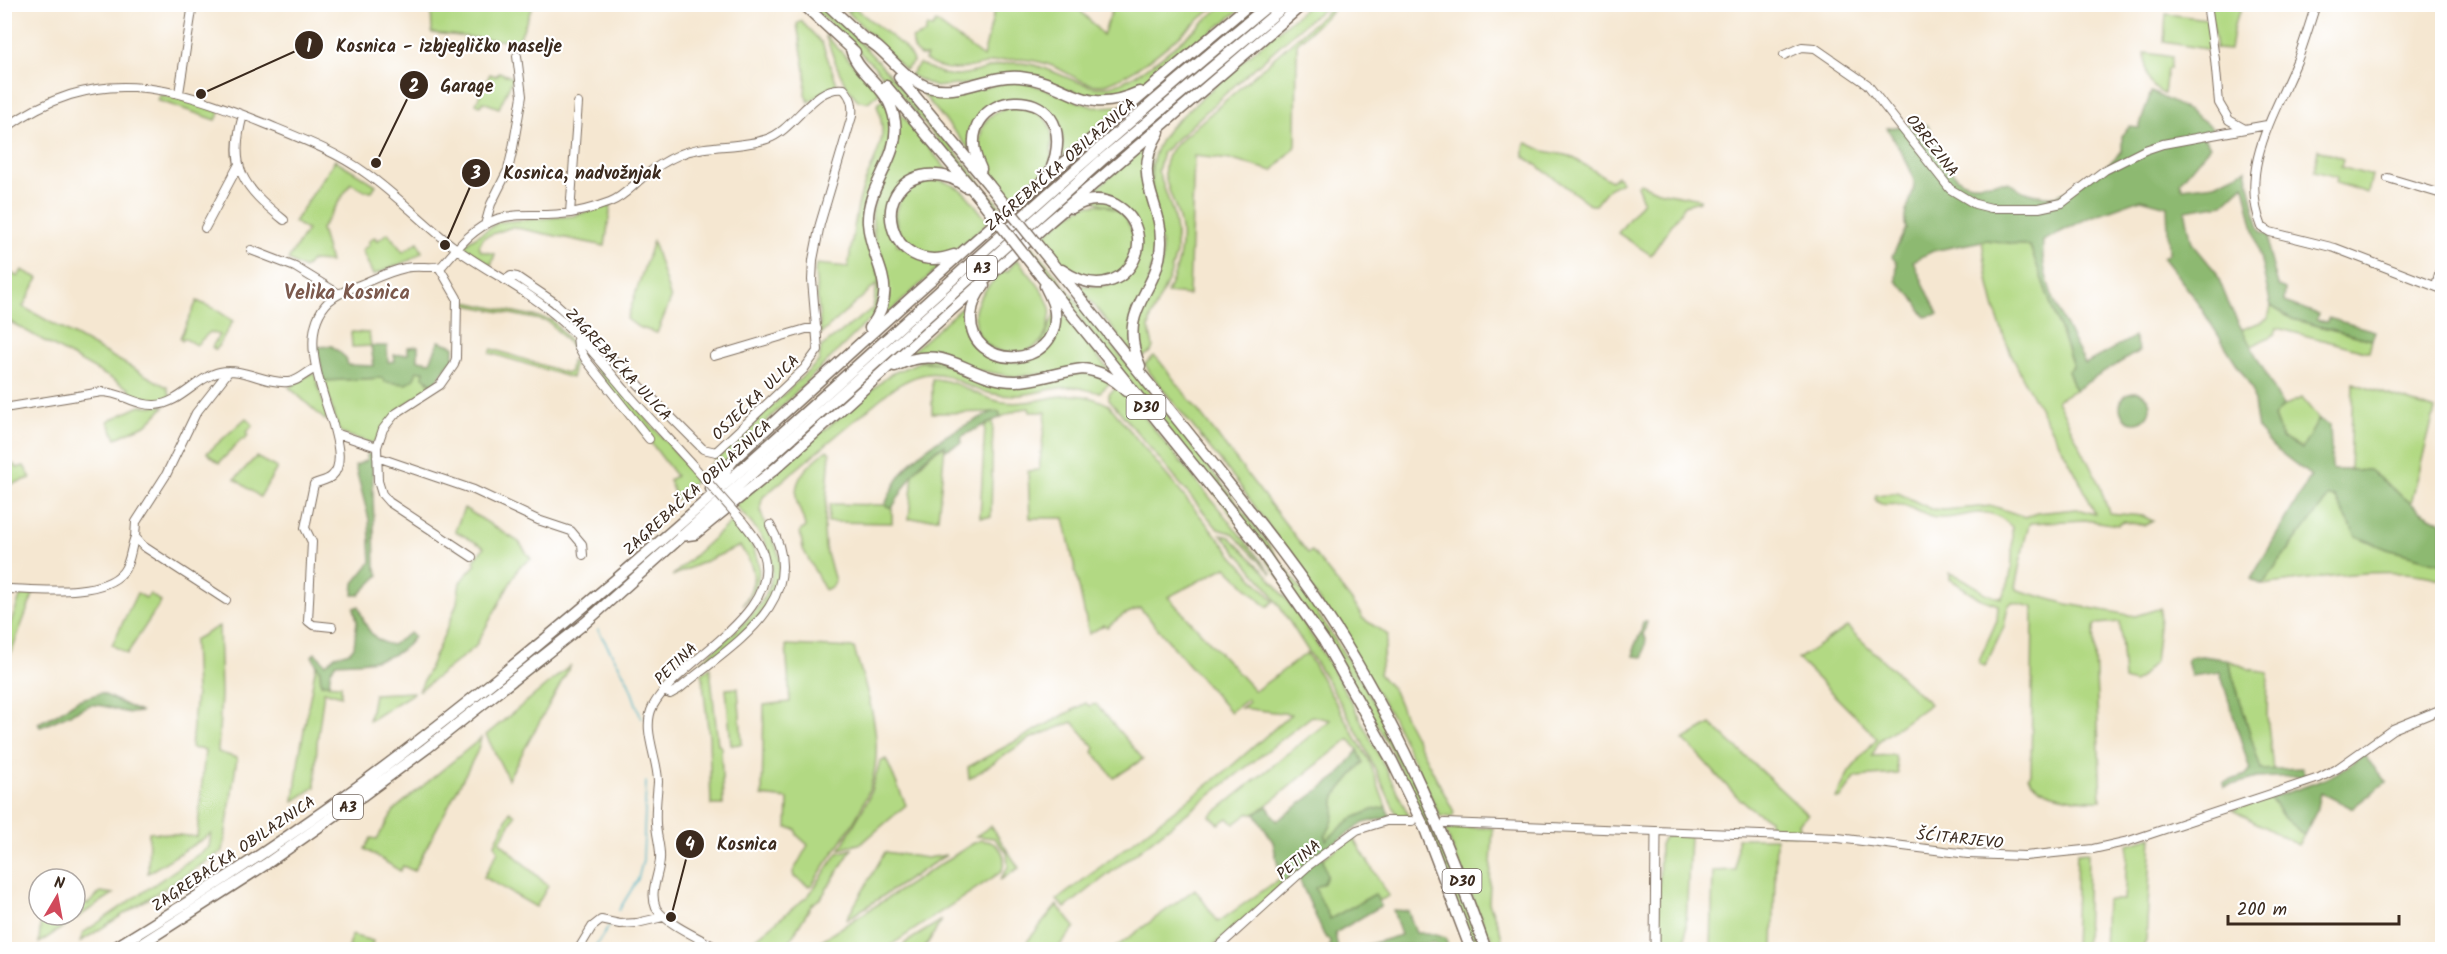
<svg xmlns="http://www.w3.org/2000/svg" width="2447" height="954" viewBox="0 0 2447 954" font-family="Kalam,sans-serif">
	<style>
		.green { fill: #b2d983; stroke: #768250; stroke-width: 1.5 }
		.forest { fill: #8db971; stroke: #647248; stroke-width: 1.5 }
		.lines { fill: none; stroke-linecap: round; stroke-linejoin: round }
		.stream { stroke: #41aebf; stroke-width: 1.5 }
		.minor-casing { stroke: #7c6c5d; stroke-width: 10 }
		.major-casing { stroke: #7c6c5d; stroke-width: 11 }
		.highway-casing { stroke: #7c6c5d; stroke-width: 13 }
		.minor { stroke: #fff; stroke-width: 8 }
		.major { stroke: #fff; stroke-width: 9 }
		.highway { stroke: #fff; stroke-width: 10 }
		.minor-bridge-casing { stroke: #7c6c5d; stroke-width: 10; stroke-linecap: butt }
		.highway-bridge-casing { stroke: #7c6c5d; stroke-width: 13; stroke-linecap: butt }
		.minor-bridge { stroke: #fff; stroke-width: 8 }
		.highway-bridge { stroke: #fff; stroke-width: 10 }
		.labels { text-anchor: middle; stroke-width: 4.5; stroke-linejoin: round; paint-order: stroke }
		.shield { fill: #fff; stroke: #766a62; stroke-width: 1.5 }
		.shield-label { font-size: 15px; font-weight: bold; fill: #3b2a1e }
		.street-label { font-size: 16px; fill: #3b2a1e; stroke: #fff }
		.quarter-label { font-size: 20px; font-weight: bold; fill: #7b594d; stroke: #fff }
		.leader { fill: none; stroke: #3b2a1e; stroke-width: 2 }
		.callout-dot { fill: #3b2a1e; stroke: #fff; stroke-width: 2 }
		.mark-label { font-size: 18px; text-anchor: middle; font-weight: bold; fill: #fff }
		.callout-label { font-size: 18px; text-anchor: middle; font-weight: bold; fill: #3b2a1e; stroke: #fff; stroke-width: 4.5; stroke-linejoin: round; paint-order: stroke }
	</style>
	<rect width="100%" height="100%" fill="#fff"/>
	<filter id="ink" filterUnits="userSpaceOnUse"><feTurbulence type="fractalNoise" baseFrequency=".0167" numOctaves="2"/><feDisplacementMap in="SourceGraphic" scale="12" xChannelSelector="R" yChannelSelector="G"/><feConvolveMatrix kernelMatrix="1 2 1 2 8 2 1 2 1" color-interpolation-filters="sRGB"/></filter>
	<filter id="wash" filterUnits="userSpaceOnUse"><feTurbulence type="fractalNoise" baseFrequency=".008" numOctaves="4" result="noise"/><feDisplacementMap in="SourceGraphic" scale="24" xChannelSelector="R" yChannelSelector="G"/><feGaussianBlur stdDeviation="1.35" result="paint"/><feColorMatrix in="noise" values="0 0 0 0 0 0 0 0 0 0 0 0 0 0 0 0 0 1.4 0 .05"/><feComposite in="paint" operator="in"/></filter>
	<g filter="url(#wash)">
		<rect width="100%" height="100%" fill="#f5e7d1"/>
		<path class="green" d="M431,5V4L533,5L516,47L506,41L432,33Z
			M810,5H821C889,66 944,139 1002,209L998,213L901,95L875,67Z
			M996,5H1075L1103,35L1114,5H1217C1181,32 1149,68 1106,84C1088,90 1066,70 1050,65C1036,60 1021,58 1005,60C980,63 951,79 925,60L927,56H920L914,49L912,39L925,34L927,26L932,28L936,22L983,57Z
			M1224,5H1246L1135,92L1102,101L1034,78L935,87L910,75L919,64C929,67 938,74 949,75C974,77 996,61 1021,63C1048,65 1069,82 1095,87C1132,93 1194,27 1224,5Z
			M1309,5H1330L1311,18L1225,94L1163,152L1158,171L1173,213L1176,232V253L1169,279L1151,317L1149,328L1153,347L1151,352L1141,358C1125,317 1155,297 1162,261C1164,253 1160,241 1159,233C1153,192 1141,162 1170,127L1247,57Z
			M2210,5H2247L2242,7L2234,25L2230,50L2216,49Z
			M1331,8L1332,11L1297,43L1296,146L1273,171L1232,160L1194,156L1189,295L1167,293C1177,272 1183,252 1181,229C1177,195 1148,171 1178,142Z
			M845,9L851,11L853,9H856L903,46L912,58L913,62L905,70Z
			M2166,14L2207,19L2212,50L2164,42Z
			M801,21L822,43L837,84L809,102L805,94L806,76L797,24Z
			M825,35L880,92L868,102L859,101C840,83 835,59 825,35Z
			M2145,53L2172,57L2170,69H2167L2164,94C2145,86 2146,71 2145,53Z
			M499,72L513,78L499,108L483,102L480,106L476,103L490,74L496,76Z
			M1007,82H1026L1093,107L1122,106L1059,161C1076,116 1029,85 990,106L970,150L918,88C948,102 976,89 1007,82Z
			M160,95L182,99L220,112L216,120L157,100Z
			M884,98L889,109L892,135L866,204L881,290L873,318L867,322L710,477L704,471L819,361L821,347L873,308L877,284L821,334L815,273L816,264L848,267C852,244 854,220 860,198C869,161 892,146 877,105Z
			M1009,106C1033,108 1054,115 1052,143C1051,149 1052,157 1050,162C1043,177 1024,189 1012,200C996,179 973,159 982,130C984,126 985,122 988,118C994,113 1002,109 1009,106Z
			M898,110L952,176L931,171L892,197L897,245L946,261L883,318L872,213Z
			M1149,142L1156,250L1131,352L1078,285C1106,288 1114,288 1135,266L1134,218L1087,197Z
			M1527,143L1544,151L1570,156L1611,181L1617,176L1622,182L1608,189L1595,205H1591L1524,156V146Z
			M2318,149L2343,159L2341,167L2372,176L2368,193L2336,183L2337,177L2314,171Z
			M335,160L376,185L372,191H365L351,183L321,229L330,262L311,261L304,269L288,260L307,230L294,222Z
			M930,178C965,185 967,195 988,222C976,233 963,248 947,253C909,267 877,215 909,188C914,183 923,181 930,178Z
			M1640,183L1658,191L1700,199L1699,201L1685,205L1651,255L1618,233L1643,201L1637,185Z
			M611,204L605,246L512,227L484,237L479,246L481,251L495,254L491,265L465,247L469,241L499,222L573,216Z
			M1086,205C1092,205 1100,204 1105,205C1134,211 1144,254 1120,272C1114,277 1102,279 1094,281L1064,265L1042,237L1068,215Z
			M388,233L403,252L418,242L422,252L410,260L373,275L362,250L369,245L368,242L375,237L377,241Z
			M1987,240L2030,246L2073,366L2068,370L2075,390L2057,400L2099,484L2109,513L2143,516L2153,521L2146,525L2123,522L2118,525L2085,520L2030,523C2026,528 2018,576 2015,587L2018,590L2067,604L2135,616L2161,608L2155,662L2134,683L2124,680L2120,622L2097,624L2094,627L2101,800C2080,801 2039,796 2028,777L2031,774L2033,607L2012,602L2008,606L2004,627L1985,666L1979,664L1980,658L1997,620L1998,605L1979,598L1950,579V573C1969,578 1982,596 2001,598C2015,580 2012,549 2012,527C1986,500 1967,520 1936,518C1924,516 1913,507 1901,505C1891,503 1881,508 1875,499L1876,495L1898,493L1931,509L1944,510L1993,506L2025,517L2037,513L2077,509L2095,514C2068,448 2020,388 1999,322C1990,296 1986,268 1982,241Z
			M653,241L671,299L657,333L638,327L627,319Z
			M1032,246C1080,304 1126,363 1173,422C1253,522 1330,621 1391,733C1428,802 1454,877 1483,949H1475L1394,755L1331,644L1027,250Z
			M1017,259C1030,275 1044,289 1050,308C1052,314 1049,320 1048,326C1042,363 982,362 976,325C976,321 974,315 975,311C978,295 992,282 1003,271L1007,272Z
			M5,270L18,277L22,270L38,278L23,307L167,387L171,397L153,403L128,395L130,389L5,319Z
			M971,299L967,320L999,360L1018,362L1036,356L1058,307L1111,373L1037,374L1016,377L906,357Z
			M197,301L215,309L233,321L216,350L212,347L219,335L210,332L196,345L184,338L182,341L180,338Z
			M462,301L552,320L574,346L572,347L549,322L467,305L462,303Z
			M2271,306L2292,319L2372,340L2369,352L2277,328L2275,334L2250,347L2241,330L2268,319Z
			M351,332L369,333L371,346L352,347Z
			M582,345L698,478L677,500L669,480L676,476L588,359Z
			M492,349L566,373L570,372L571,361L574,363L572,378L490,353Z
			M1154,356L1158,359L1308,553L1312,551L1359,610L1362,618L1388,635L1379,674L1394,691L1407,722L1454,812L1452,817L1440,816L1392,716L1297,566L1238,483L1150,373L1145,364Z
			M919,362L943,363L992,383L1008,386L1024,385L1080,373L1097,376L1111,382L1100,392C1092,393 1082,387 1073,387C1048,387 1027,398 1000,395C951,390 948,353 892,389L763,497C754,516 775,536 779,556C787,605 737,638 705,664C694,672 684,684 672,689C688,674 704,660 720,645C750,618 789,586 764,541C757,528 745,516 735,505L891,374Z
			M416,371H424L427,382L434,385L403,406L375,441L372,443L343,434L338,429L324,381L382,378L385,382Z
			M312,373L315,375L328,419L325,420L289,387Z
			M932,379C958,379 978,399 1003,402C1045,407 1066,382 1109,405L1234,557L1274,601L1267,607L1226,567L1168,597L1255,691L1307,653L1369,760L1386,807L1372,810L1326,841L1325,836C1334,823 1335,813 1335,796L1363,762L1358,750L1349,739L1255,814L1249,813L1234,824L1228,818L1219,824L1210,816L1330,720L1312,716L1065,908L1057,900L1227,770L1291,714L1241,708L1249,702L1247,699L1230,712L1140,608L1123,615L1107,627L1104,625L1089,634L1064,518H1030L1028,471L1039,470L1046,412H1030L1029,408L1021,409L1001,417L999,412L932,413Z
			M2353,383L2435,410L2411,503L2369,470H2350Z
			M1117,387L1128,397L1272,574L1232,533L1218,529L1109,399V394Z
			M2302,398L2319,419L2302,449L2282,438L2274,416L2283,406Z
			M140,406H165L147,424L116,438L108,421Z
			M246,418L253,425L246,433L248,435L244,440L242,439L219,463L207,453Z
			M993,420L991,517H980L985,426Z
			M945,445L938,518L909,519L913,473L932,453Z
			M827,450L830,453L824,530L825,547L835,581L833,586L825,590L803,549L800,531L805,528C805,517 796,507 796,496C795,474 812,463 827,450Z
			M256,457L277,468L260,497L235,479Z
			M15,464L17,468L24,466L31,478L5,486V469Z
			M2329,496L2335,497L2356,536L2387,549L2442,564V580C2397,563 2312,579 2262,585Z
			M830,504L885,505L892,508V523L828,522Z
			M464,508L519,542L531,559L519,567L475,647L419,691L448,626L457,603L460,582L476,564L474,561L484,547L455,531Z
			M733,520C757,547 772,576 743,605C758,580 757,570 740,546L672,576Z
			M1221,534L1230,537C1245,552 1261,567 1274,583C1330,654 1370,736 1409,816L1401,817L1410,819H1401L1397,815L1358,733L1327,680L1267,587Z
			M22,592H34L5,669V638Z
			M137,593L146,598L150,594L161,602L127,654L112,645Z
			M219,626L221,694L218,752L237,758L223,851L80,942L83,933L209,847L211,834L148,873L149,832L197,837L205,750L191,748L196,692L194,640Z
			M1847,627L1930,704L1880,740L1872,756L1895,755L1898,774L1856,777L1840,799L1836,798L1849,772L1877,738L1798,659Z
			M786,645L854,648C865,685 881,728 875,767C869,810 834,849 812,885L808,886L794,877L793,872L808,845L797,835L796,829L787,828L788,799L762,796L764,705L790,702Z
			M2228,660L2249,669L2268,673L2267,715L2273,770L2261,771Z
			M316,665L320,671L321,684L341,685V696L324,691L317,743L315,787L294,801L299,757Z
			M571,665L508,779L486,735Z
			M710,667L718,745L721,746L723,805H711L709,737L702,674Z
			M738,688L742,744L731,745L726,689Z
			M413,692L412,694L369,721L374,694Z
			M1086,703L1089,706L1096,704L1143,759L1114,778L1093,752L1095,748L1073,722L1029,739L969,779L968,767Z
			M1711,724L1808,815L1799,823L1801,834L1769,833V819C1732,801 1713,766 1683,740Z
			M481,738L477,752L414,871L403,866L400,871L365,849L371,838L377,839L395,809Z
			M886,759L906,805L862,843L840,849L868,800L880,762Z
			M2270,798L2284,818L2304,835L2298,845L2232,810Z
			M510,811L515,815L500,842L548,886L536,907L484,877L498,851L495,844Z
			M991,826L1019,868L1000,880L1008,867L1007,853L994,838L976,836Z
			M1444,827L1493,828L1489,903L1500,930L1504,949H1496L1490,933H1487Z
			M1669,835H1690L1685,949L1658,950L1660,845L1663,838Z
			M1353,837L1389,896L1379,901L1375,894L1330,919L1314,888L1324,883L1327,875L1322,859Z
			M2152,837L2146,941L2142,949L2104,950L2106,900H2124L2128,844Z
			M1737,838H1776L1773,949L1711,950L1713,871L1736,870Z
			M981,840C998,841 1010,855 1001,872L885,949H808L972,844Z
			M852,849L821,898L812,904L785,949H752L748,945L809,895L838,853Z
			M885,852L927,858L946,855L846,920Z
			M2088,852L2086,949L2074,950L2077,853Z
			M1281,878L1282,885L1210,949L1112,950L1195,889L1218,922Z
			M101,892L113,894L39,943L41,915H75V902L88,904Z
			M1057,905L1075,927L1057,949H1021Z
			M942,920L924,949L902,950L905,943Z
			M351,935L373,941L371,949H349Z"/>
		<path class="forest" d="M2151,92C2173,103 2198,113 2215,131L2203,136L2210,146L2180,182L2183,188L2215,184L2246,169L2258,225L2262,232L2269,235V252L2278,286L2285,289L2284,302L2318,314L2316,320L2327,322L2328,318L2375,331L2372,340L2292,319L2271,306L2244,185L2224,204L2185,210L2192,243L2216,272L2230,307L2283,406L2274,417L2282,438L2302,449L2319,419L2330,425L2332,470H2369L2421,511L2442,522V564L2387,549L2356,536L2335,497L2329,496L2262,585L2251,579L2311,476L2273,447L2258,430L2252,388L2194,297L2163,257L2169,254L2167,206L2141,199L2088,218L2043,241C2039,283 2067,327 2085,364L2134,337L2139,351L2075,390L2068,370L2073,366L2030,246L1987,240L1933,251L1913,261L1938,314L1925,317L1912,296L1896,281L1897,263L1892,257L1906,228C1901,211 1914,200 1914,183C1914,170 1894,140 1887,128C1901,127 1913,123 1927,125C1938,141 1943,162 1957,177C1970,190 1989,181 2006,182C2013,182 2018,190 2026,192C2033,194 2046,197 2053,196C2071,194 2110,164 2122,151V136L2129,127L2139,128Z
			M439,341L454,346V361L450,362L434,385L423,377L424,371H417L414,379L406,384L385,382L382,378L324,381L317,347L332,346L346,358L348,365L374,366L371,346H387L388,362L395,361L394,355L408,354V347L418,346V360L430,362Z
			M2120 407a15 15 0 1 1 30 0a15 15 0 1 1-30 0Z
			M992,412H999L1001,417L962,436L961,443L945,450V445C918,457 907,485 892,508L885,505C907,450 943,437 992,412Z
			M367,454H372L375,566L379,575L359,595H353L354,583L371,562L369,519L355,466L367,460Z
			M359,606C363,623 372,642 392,645L410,633L414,637C395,664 366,661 336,663L331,670L329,683L321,684L320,671L312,656L315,653L326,664L335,656L350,652L354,647L357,621L354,608Z
			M1643,622H1647L1643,635L1646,639L1643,657L1634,656V647L1641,632Z
			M2203,656L2228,660L2261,770L2302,768L2307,779L2300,782L2298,776L2257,778L2224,787L2223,783L2246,775L2250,770L2220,672L2191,676L2187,660L2190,657Z
			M101,693L140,712C121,716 108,703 90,705L43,726L40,727L38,723L55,715L78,700Z
			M1358,750L1363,762L1335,796C1335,813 1334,823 1325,836L1326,840L1351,819L1372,810L1386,807L1390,817L1364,823L1321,852L1327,875L1324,883L1315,888L1330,919L1375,894L1381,906L1335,933L1338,949H1329L1330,942L1324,935L1297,874L1282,885L1273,842L1255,814L1267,806L1277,821L1338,776Z
			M2363,754L2386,782L2352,808L2320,792L2316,812L2304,835L2284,818L2270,798C2304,787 2337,779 2363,754Z
			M1393,910L1408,911L1416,933H1428L1446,938L1448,949H1437L1435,943L1361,949L1367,945L1401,935Z"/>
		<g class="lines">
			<path class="stream" d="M598,630L628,681L641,718
				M619,910L638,879L643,860L646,782
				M593,950L609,926"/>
		</g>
	</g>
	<g filter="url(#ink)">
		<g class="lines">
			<defs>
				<path id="minor" d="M2207,4L2215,59L2219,103L2229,120L2243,128
					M2316,4C2310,23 2304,43 2297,61C2275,114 2238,169 2262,227L2270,232L2335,248L2442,289
					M1784,55L1802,47L1815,48L1867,84L1950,189L1975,204L1991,208H2039L2062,203L2105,170L2145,150L2163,144L2267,125
					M179,93L193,4
					M243,115C228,168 243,187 284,220
					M4,129C96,63 170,85 266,124C300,138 337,152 367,174C398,196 424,224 454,247C489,273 530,291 562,321C587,343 608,370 629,395C651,420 674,444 696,469
					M2388,178L2442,194
					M570,213L578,103
					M485,225L491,204L508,170L513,148L522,96L517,56
					M205,228L238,166
					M251,250L295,267L339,294
					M439,267L457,298L456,358L454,365L440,385L395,414L383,429L377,447L378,481L382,494L389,502L472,557
					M2436,286L2442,262
					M577,336L578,346L586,360L649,439
					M714,356L806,329H817
					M4,408L102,392C121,392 136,406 155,405C180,404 197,377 220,372C243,367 265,384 288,382C298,382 306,372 316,368
					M377,447L335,433L333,425C322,390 297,332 329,301C338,293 351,288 362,284C376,278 390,271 405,268C418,265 430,269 442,266C458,247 473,228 497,219C517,212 540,217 561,214C577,213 594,208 610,202C623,197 631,187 642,178C654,168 667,160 681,154C709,143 739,149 767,139C795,130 814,84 844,89C852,98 853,105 852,116L820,224L813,260L812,280L818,350L804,369L716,452L703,449L576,322L554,302L517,277L511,276L505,280
					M377,457L474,490L538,520L571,531L582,544L583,555
					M10,589C39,590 103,597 123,572C131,562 130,549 135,537
					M226,600L143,546L135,537L136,522L166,475L196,413L229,371
					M332,627L313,625L308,621L312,542L305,528L314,484C320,481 327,481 332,476C343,466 338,445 335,433
					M664,691L670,694L679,689C728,647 814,602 770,525
					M1445,823L1838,838L1968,854L2025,856L2093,849L2129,841L2319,778L2338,768L2393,729L2442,709
					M578,950L592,927L601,920L620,924L637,923L663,917
					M721,950C705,941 664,923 656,908C649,891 659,876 660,859C661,847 656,835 656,823C655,809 657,796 658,782C658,758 641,729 653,706C679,658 786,614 762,551C758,540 750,531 742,521
					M1215,950L1309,865L1357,830L1386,821H1412"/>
				<path id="major" d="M1655,950L1656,832"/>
				<path id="highway" d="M803,4L855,52
					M827,4L864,39
					M860,36C886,47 898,75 925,86C958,98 987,74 1020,77C1071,82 1081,118 1139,92
					M851,49C857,75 890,85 895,122C900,159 866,186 868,223C871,265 902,286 870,328
					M899,77L989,185
					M886,86L978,196
					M981,169C941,86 1088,73 1051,170
					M954,255C887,279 866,183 927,175C941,174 955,178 966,187
					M1052,263C1104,327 1155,391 1206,455C1251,512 1297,568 1336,629C1400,729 1446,838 1486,950
					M1062,270C1124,314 1166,234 1116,205C1101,197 1086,199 1072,208
					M1040,275L1253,539L1324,641L1392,761L1425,829L1471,950
					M984,286C976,294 972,305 971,316C968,372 1060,371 1055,312C1054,303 1049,294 1045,286
					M895,366C947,340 967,381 1015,381C1038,381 1060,371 1083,369C1101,371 1114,378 1126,391
					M1140,366C1115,307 1160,293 1161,243C1162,200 1130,178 1159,132
					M711,489L735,458L749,445C913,294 1079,147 1250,4
					M681,536L695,534L776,468L1047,224L1303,4
					M111,950C218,885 324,815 422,738C718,509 980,240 1270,4
					M132,950L266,864L347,807L427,748L585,623L1102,160L1287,4"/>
			</defs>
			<use href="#minor" class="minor-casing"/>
			<use href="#major" class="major-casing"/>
			<use href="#highway" class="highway-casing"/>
			<use href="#minor" class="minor"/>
			<use href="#major" class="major"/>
			<use href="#highway" class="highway"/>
			<defs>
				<path id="minor-bridge" d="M696,469L742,521"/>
				<path id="highway-bridge" d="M989,185L1052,263
					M978,196L1040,275"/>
			</defs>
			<use href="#minor-bridge" class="minor-bridge-casing"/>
			<use href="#highway-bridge" class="highway-bridge-casing"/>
			<use href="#minor-bridge" class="minor-bridge"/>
			<use href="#highway-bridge" class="highway-bridge"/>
		</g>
	</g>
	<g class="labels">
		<g class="shield">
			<rect x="967" y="256" width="30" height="24" rx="4.5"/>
			<rect x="1126.5" y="395" width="39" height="24" rx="4.5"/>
			<rect x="333" y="795" width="30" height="24" rx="4.5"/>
			<rect x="1442.5" y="869" width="39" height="24" rx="4.5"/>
		</g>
		<g class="shield-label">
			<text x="982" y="273">A3</text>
			<text x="1146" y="412">D30</text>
			<text x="348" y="812">A3</text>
			<text x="1462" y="886">D30</text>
		</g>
		<g class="street-label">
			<text transform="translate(1933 145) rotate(52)" y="6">OBREZINA</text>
			<text transform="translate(1060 164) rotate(-41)" y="6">ZAGREBAČKA OBILAZNICA</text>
			<text transform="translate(619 364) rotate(47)" y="6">ZAGREBAČKA ULICA</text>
			<text transform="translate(755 397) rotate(-44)" y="6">OSJEČKA ULICA</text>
			<text transform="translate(697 487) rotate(-42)" y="6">ZAGREBAČKA OBILAZNICA</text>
			<text transform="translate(675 663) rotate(-44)" y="6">PETINA</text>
			<text transform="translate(1960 838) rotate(6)" y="6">ŠĆITARJEVO</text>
			<text transform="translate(233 853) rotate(-34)" y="6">ZAGREBAČKA OBILAZNICA</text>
			<text transform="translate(1298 859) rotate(-40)" y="6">PETINA</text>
		</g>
		<g class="quarter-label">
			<text x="347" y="299">Velika Kosnica</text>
		</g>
	</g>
	<path class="leader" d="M201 94L309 45M376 163L414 85M445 245L476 173M671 917L690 844"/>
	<g class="callout-dot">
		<circle cx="201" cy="94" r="6"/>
		<circle cx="376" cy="163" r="6"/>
		<circle cx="445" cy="245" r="6"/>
		<circle cx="671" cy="917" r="6"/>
		<circle cx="309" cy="45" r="15"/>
		<circle cx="414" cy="85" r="15"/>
		<circle cx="476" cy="173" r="15"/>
		<circle cx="690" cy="844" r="15"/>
	</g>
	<g class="mark-label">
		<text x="309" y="52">1</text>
		<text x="414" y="92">2</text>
		<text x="476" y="179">3</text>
		<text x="690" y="850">4</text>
	</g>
	<g class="callout-label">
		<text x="449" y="52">Kosnica - izbjegličko naselje</text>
		<text x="467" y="92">Garage</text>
		<text x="582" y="179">Kosnica, nadvožnjak</text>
		<text x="747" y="850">Kosnica</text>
	</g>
	<rect width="2447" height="954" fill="none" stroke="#fff" stroke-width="24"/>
	<g transform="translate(57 897) rotate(10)"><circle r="28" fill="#ffffff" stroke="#b1aaa5" stroke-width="1.5"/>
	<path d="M0-4.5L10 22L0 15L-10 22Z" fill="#d1495b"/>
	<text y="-9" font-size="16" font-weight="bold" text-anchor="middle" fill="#3b2a1e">N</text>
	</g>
	<path d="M2228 915v9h171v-9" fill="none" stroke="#3b2a1e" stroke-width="3"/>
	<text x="2237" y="915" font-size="18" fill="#3b2a1e" stroke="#ffffff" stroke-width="4.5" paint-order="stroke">200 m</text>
</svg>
